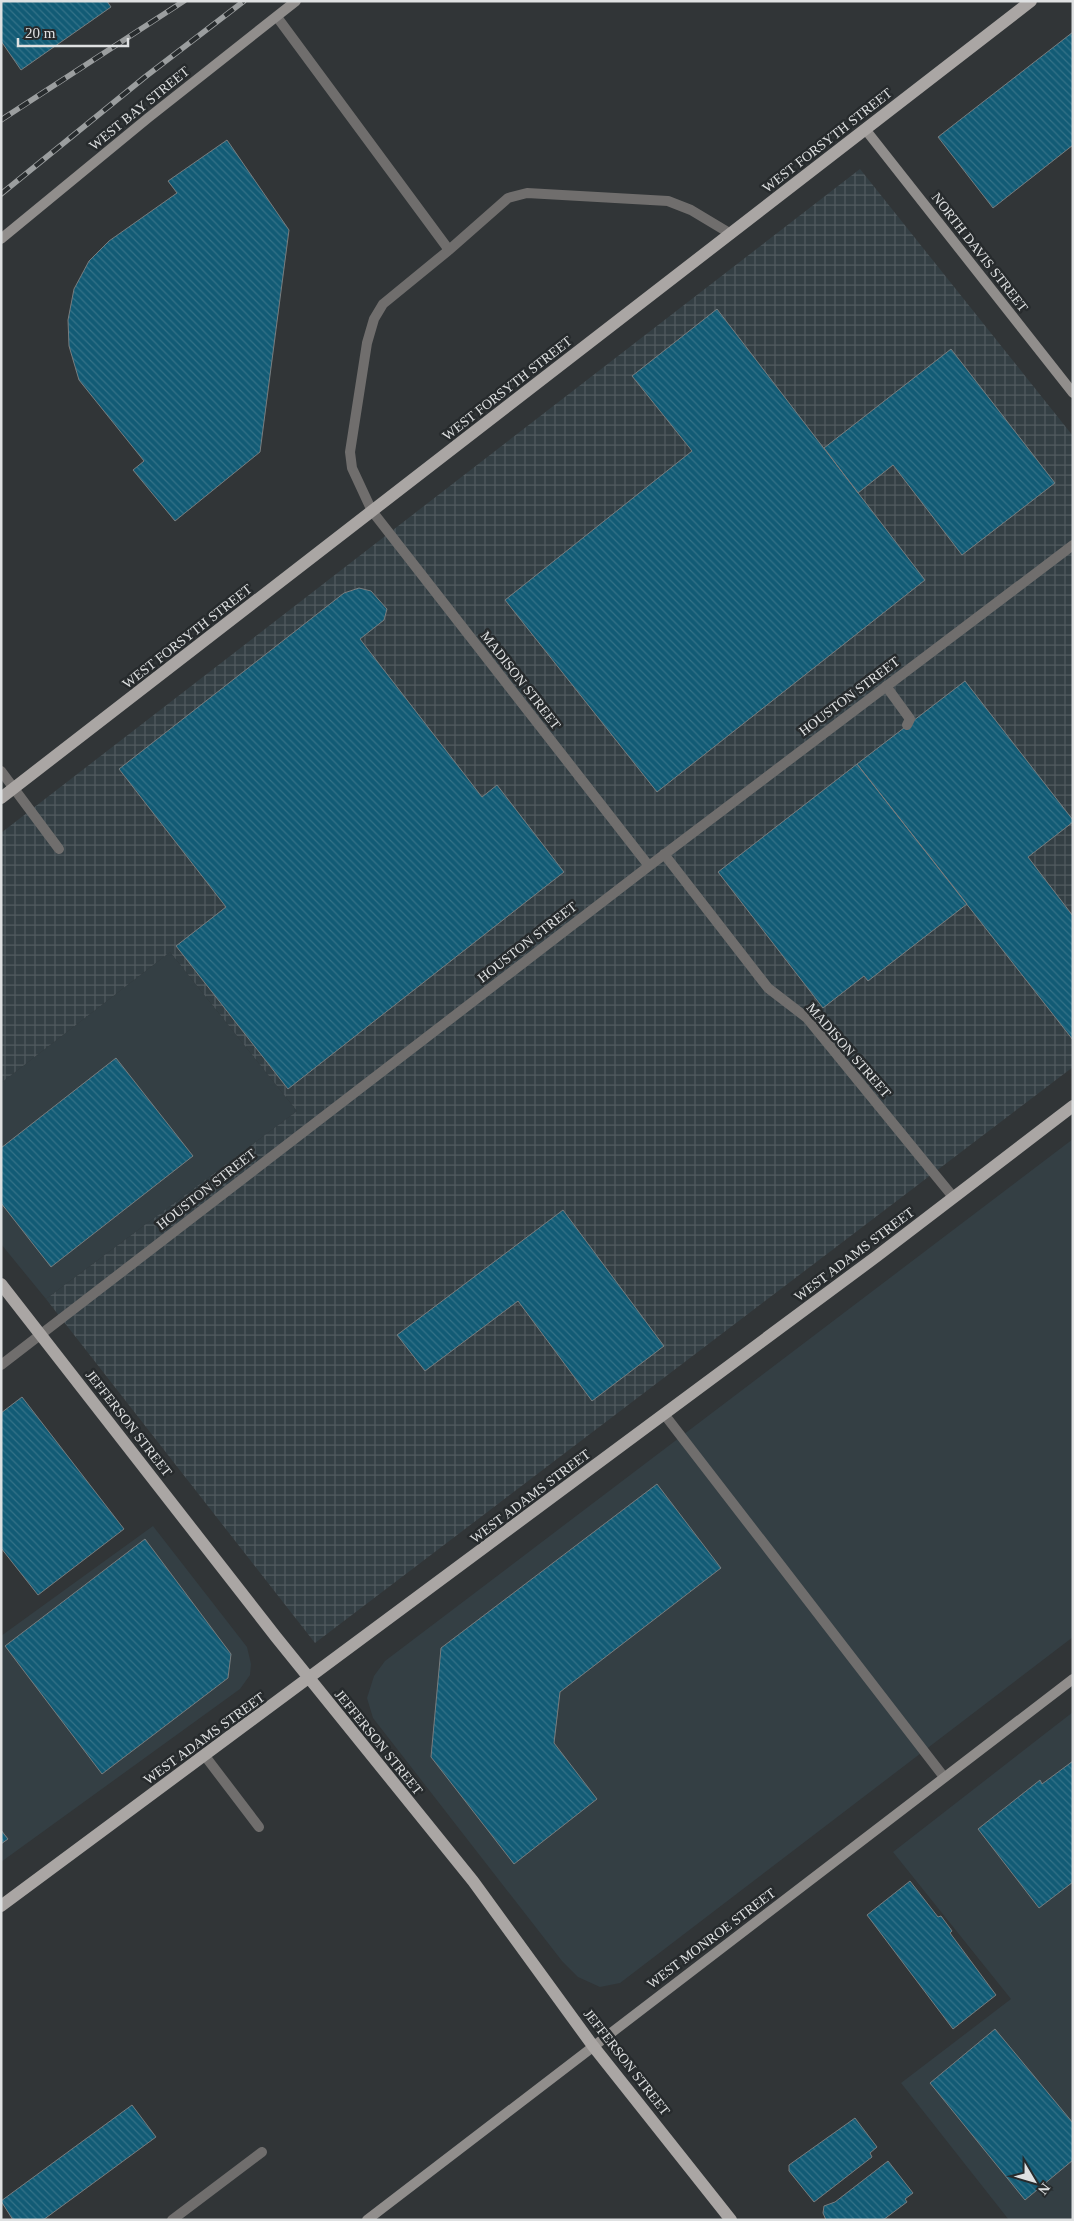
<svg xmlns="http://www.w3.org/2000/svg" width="1074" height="2221" viewBox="0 0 1074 2221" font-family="Georgia,serif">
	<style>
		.built { fill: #343f44 }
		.industrial { fill: url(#industrial-grid) }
		.building { fill: url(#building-back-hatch); stroke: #787d7f }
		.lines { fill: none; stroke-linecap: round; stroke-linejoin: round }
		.lane { stroke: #706e6d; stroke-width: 10 }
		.street { stroke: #706e6d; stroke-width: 10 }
		.secondary { stroke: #918e8c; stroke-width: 10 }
		.primary { stroke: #aaa6a4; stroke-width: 12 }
		.rail-casing { stroke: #9b9e9f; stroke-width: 5.5 }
		.rail { stroke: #272b2d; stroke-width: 4; stroke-dasharray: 11; stroke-linecap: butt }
		.labels { text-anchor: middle; stroke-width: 5; stroke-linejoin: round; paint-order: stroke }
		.street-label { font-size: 14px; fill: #dfe1e2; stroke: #272b2d }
	</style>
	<defs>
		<pattern id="industrial-grid" width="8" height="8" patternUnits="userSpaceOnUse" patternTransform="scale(1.25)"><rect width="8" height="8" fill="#343f44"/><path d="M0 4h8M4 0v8" fill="none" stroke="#515a5f"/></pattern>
		<pattern id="building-back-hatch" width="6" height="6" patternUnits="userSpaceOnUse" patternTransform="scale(1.25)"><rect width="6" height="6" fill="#125b75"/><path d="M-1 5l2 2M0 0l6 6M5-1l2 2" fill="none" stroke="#347288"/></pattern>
	</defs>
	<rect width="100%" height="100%" fill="#313537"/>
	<path class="built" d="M170,952L297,1111L46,1299L1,1244V1083Z
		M1073,1139V1637L620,1983L600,1987L578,1977L562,1961L373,1718L367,1698L374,1676L385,1661Z
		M153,1526L247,1647L251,1664L250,1675L240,1689L1,1862V1636Z
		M1073,1712V2220H1009L901,2083L1011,1999L893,1852Z"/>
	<path class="industrial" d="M860,169L1073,436V1067L315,1643L46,1299L297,1111L170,952L1,1083V833Z"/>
	<path class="building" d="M1,1H107L111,7L21,70L1,41Z
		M1073,32V145L993,208L938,137Z
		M227,140L289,230L260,452L175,521L133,470L144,461L79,380L69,346L68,320L74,289L89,261L109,241L177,193L168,181Z
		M717,309L925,580L657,792L505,600L692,451L632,376Z
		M951,349L1055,483L962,555L893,465L858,493L824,448Z
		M359,588L371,591L387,609L384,620L360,639L482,797L497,785L564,872L288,1089L176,946L226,907L119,769L344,593Z
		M965,681L1073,820V822L1028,857L1073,916V1040L857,764Z
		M857,764L967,904L868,981L864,976L823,1008L718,872Z
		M116,1058L193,1156L51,1267L1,1203V1148Z
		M563,1210L664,1346L592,1401L518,1301L425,1371L397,1335Z
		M22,1397L124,1529L38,1595L1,1548V1413Z
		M657,1484L721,1568L560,1692L554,1743L597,1799L514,1864L431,1757L441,1648Z
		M145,1539L231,1654L228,1678L102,1774L5,1646Z
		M1073,1761V1882L1039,1908L978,1829L1040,1780L1042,1784Z
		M1,1830L8,1839L1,1844Z
		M910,1881L938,1917L941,1916L952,1931L950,1933L996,1995L953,2029L867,1915Z
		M995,2029L1073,2123V2160L1025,2200L930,2083Z
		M132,2105L156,2137L43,2220H13L1,2201Z
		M855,2118L877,2147L870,2153L872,2157L814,2202L789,2171V2165Z
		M888,2161L913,2193L905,2199L907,2202L883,2220H826L823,2213L824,2206L835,2202Z"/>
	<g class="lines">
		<path class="lane" d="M277,17L449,250
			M372,511L352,468L350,452L367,343L374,319L383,304L449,250L508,198L527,193L668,201L691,210L731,234
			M886,686L910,719L907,725
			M1,771L59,849
			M664,1414L944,1777
			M205,1756L259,1827
			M172,2220L262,2152"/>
		<path class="street" d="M372,511L649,866
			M664,854L768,988L807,1018L954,1198
			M1,1365L649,866L1073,545"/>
		<path class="secondary" d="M865,129L1073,393
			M1,239L148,118L296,1
			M367,2220L1073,1679"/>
		<path class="primary" d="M1,798L1031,1
			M1,1284L276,1637L473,1881L593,2046L731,2220
			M1,1906L877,1256L1073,1106"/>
		<defs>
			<path id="rail" d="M1,120L184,1
				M1,194L145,77L244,1"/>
		</defs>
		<use href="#rail" class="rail-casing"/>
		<use href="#rail" class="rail"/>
	</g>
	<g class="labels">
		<g class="street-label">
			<text transform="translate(139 108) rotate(-39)" y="5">WEST BAY STREET</text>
			<text transform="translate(827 140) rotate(-38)" y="5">WEST FORSYTH STREET</text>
			<text transform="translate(980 252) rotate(52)" y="5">NORTH DAVIS STREET</text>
			<text transform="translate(507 388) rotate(-38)" y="5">WEST FORSYTH STREET</text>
			<text transform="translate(187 636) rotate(-38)" y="5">WEST FORSYTH STREET</text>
			<text transform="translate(521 680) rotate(52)" y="5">MADISON STREET</text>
			<text transform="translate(849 696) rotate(-37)" y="5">HOUSTON STREET</text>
			<text transform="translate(527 942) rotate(-38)" y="5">HOUSTON STREET</text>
			<text transform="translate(849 1050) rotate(49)" y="5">MADISON STREET</text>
			<text transform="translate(206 1189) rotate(-38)" y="5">HOUSTON STREET</text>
			<text transform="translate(854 1254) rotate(-37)" y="5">WEST ADAMS STREET</text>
			<text transform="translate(129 1423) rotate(52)" y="5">JEFFERSON STREET</text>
			<text transform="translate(530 1496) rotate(-37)" y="5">WEST ADAMS STREET</text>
			<text transform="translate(204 1738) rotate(-36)" y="5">WEST ADAMS STREET</text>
			<text transform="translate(379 1742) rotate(51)" y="5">JEFFERSON STREET</text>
			<text transform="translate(711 1938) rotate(-37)" y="5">WEST MONROE STREET</text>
			<text transform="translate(627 2062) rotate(52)" y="5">JEFFERSON STREET</text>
		</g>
	</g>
	<rect width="1074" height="2221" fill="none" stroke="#dfe1e2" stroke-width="5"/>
	<g transform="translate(1034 2181) rotate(128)" stroke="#272b2d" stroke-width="4" paint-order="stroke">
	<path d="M0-4L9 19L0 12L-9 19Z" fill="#dfe1e2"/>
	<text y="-8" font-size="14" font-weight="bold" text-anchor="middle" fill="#dfe1e2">N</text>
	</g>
	<path d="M18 38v8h110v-8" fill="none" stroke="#dfe1e2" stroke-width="2.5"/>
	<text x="25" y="38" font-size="15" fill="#dfe1e2" stroke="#272b2d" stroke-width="4" paint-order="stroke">20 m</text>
</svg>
